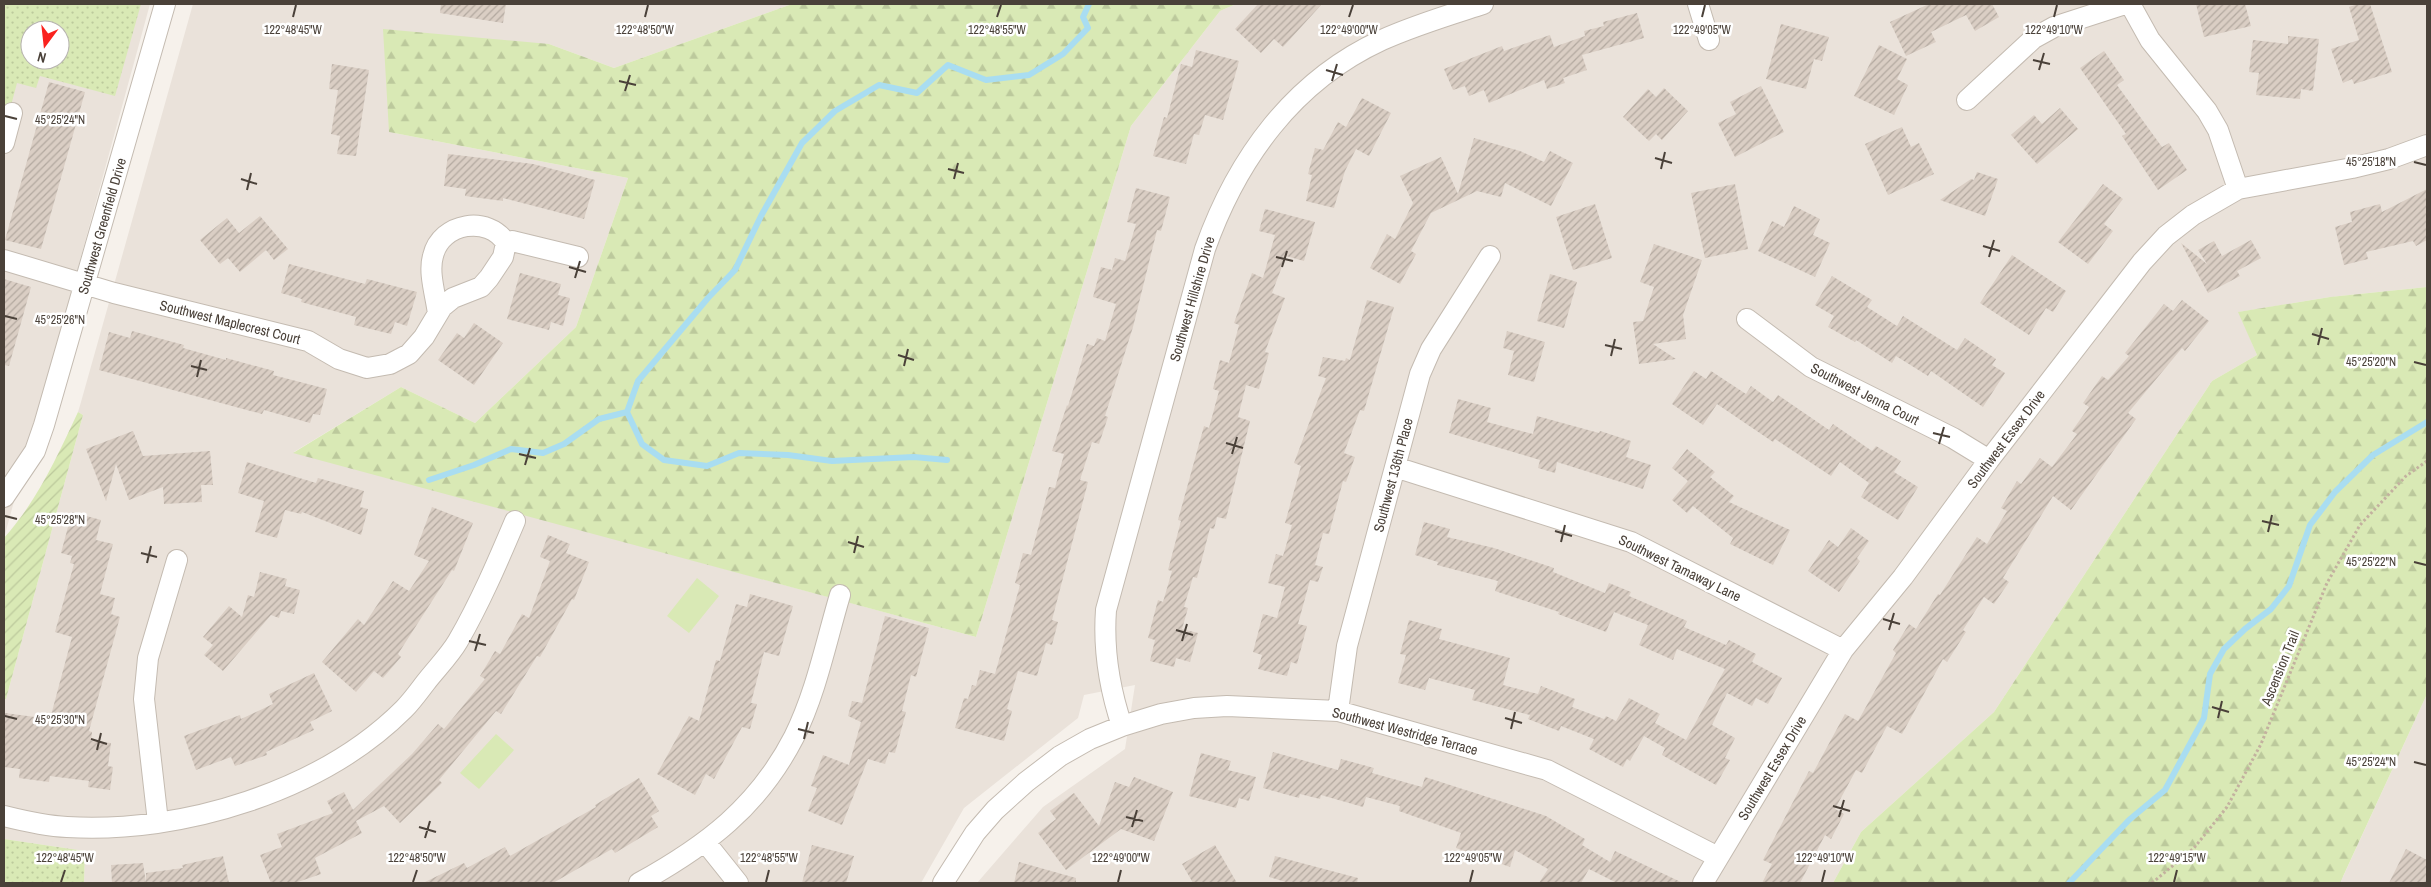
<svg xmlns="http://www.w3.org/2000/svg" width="2431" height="887" viewBox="0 0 2431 887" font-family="'Archivo Narrow',sans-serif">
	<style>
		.residential { fill: #eae2da; fill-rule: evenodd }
		.grass { fill: url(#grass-dots); fill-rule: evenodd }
		.forest { fill: url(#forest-firs) }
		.garden { fill: url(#garden-furrows) }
		.pitch { fill: #d9e9b5 }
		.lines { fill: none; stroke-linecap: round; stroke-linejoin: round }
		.stream { stroke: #a9ddf1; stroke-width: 6 }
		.building { fill: url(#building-hatch) }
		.street-casing { stroke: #c4bbb1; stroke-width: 22 }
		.path { stroke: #c3b19f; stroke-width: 3; stroke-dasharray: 2.5 2.5; stroke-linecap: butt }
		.street { stroke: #fff; stroke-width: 20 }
		.ticks { fill: none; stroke: #4a4139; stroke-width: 2 }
		.labels { text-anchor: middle; stroke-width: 5; stroke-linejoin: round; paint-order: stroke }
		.street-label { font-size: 14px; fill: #4a4139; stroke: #fff }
		.ticks-label { font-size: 12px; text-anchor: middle; fill: #4a4139; stroke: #fff; stroke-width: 5; stroke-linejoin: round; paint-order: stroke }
	</style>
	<defs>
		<pattern id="grass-dots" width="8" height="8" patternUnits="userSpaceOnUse" patternTransform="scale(1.25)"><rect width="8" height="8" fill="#d9e9b5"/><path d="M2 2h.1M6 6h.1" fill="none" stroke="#bcc99c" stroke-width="1.8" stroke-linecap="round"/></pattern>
		<pattern id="forest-firs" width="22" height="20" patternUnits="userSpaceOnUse" patternTransform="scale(1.25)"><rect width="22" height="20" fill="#d9e9b5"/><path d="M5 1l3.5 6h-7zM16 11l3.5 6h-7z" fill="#bcc99c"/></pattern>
		<pattern id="garden-furrows" width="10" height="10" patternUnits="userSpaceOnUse" patternTransform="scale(1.25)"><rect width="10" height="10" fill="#d9e9b5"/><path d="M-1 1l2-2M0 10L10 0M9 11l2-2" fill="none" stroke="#bcc99c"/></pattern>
		<pattern id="building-hatch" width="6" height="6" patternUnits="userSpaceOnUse" patternTransform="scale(1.25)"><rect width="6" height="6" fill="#dacec4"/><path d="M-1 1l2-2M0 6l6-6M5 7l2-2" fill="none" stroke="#b3a9a0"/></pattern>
	</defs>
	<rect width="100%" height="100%" fill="#f6f1eb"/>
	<path class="residential" d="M4,4H150L4,538ZM30,30H60V60H30Z
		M193,4H792L614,68L549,44L389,132L628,178L576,327L475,423L401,387L294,452L976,637L1131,126L1220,11L1236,4H2427V287L2330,297L2239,312L2257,355L2212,381L1994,712L1861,832L1833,883H977L1043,807L1125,749L1135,685L1084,695L1078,718L964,808L921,883H84L85,851L4,839V699H6L83,415L78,412L81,402Z
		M2427,694V883H2340L2342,879Z"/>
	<path class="grass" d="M4,4H141L115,96L40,76L36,88L17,83L9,113L4,112ZM30,30H60V60H30Z
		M4,839L85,851L84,883H4Z"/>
	<path class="forest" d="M792,4H1236L1220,11L1131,126L976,637L293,453L401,387L475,423L576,327L628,178L389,132L383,29L549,44L614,68Z
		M2427,287V694L2340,883H1833L1861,832L1994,712L2212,381L2257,355L2238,312L2330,297Z"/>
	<path class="garden" d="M78,412L83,415L6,699H4V538C37,501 57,457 78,412Z"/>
	<path class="pitch" d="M697,578L719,596L689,633L667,616Z
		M496,734L514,750L479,789L460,773Z"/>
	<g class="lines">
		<path class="stream" d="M627,412L642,444L664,460L707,466L739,453L788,455L832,461L914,457L947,460
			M429,480L474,465L511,449L543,453L564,444L599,419L627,412L638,381L708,298L735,270L761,216L802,143L835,111L879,85L917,93L948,65L986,80L1029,75L1063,54L1088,28L1083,17L1089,4
			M2069,883L2129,820L2165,790L2204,718L2210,674L2224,649L2245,629L2271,609L2289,586L2310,525L2335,492L2373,455L2427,422"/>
	</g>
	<path class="building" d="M441,4H506L503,23L440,13Z
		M1258,4H1322L1283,47L1274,39L1261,53L1235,29Z
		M1929,4H1992L1999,17L1975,31L1966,15L1931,32L1936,42L1906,56L1890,22Z
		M2196,4H2245L2251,26L2204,37Z
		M2358,4H2370L2392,72L2354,84L2352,79L2343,83L2331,49L2359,40L2349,7Z
		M1637,13L1644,38L1582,55L1587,70L1563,78L1565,83L1547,89L1544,80L1489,103L1484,90L1469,96L1465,86L1453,90L1444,69L1502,46L1504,51L1550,35L1554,47L1585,36L1584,31L1604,26L1603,22Z
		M1781,24L1829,37L1822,61L1814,59L1806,89L1766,79Z
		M2288,36L2319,39L2313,91L2301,89L2300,99L2256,95L2259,73L2249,72L2253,40L2288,44Z
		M1879,45L1907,59L1897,79L1908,85L1894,115L1854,96Z
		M1196,50L1239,61L1223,120L1205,115L1199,135L1194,134L1186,164L1153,156L1164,117L1167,118L1181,64L1192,67Z
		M2104,51L2124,80L2117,85L2162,147L2169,143L2187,170L2158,190L2122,136L2126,134L2080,68Z
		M332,64L369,70L356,156L337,154L340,136L331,134L338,90L329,89Z
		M49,82L85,92L41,249L5,240Z
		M1761,86L1784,132L1735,157L1718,123L1736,114L1730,102Z
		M1664,88L1688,111L1662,140L1656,134L1649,141L1623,117L1648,89L1656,97Z
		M1362,98L1391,113L1369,156L1356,149L1345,171L1334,208L1306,201L1312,175L1308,174L1315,148L1323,150L1338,122L1346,127Z
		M2060,108L2078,129L2037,164L2011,135L2034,115L2042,124Z
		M1902,127L1911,147L1919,143L1934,174L1888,195L1865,144Z
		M1474,138L1520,151L1544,162L1550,151L1573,163L1551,206L1505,183L1501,197L1477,191L1431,213L1411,251L1416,254L1400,284L1370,268L1387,234L1395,239L1413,203L1400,176L1441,157L1458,194Z
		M448,154L533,164L595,180L584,219L503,198V201L465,196L466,189L444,186Z
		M1977,172L1998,179L1985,216L1940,200L1971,179L1974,180Z
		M1735,184L1748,249L1705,258L1691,193Z
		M2103,184L2123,199L2104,224L2113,231L2088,264L2058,242Z
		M1136,188L1170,197L1161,231L1157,230L1133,327L1105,416L1108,417L1099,444L1092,442L1080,480L1088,482L1052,620L1058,622L1052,645L1046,643L1037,676L1018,671L1007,709L1012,711L1004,741L955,728L964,698L968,699L972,685L976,686L980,670L995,674L1020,585L1015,583L1023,553L1031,555L1049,487L1055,488L1064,454L1052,451L1067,405L1068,406L1087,344L1094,346L1097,338L1105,341L1116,304L1093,297L1101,267L1112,270L1115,258L1125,261L1136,224L1127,222Z
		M2427,189V240L2416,246L2413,241L2366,252L2368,259L2344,265L2335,227L2352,222L2350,212L2380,204L2382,212Z
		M1595,204L1612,258L1573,270L1556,217Z
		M1794,206L1820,219L1813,235L1830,243L1815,277L1758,251L1772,221L1784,227Z
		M1265,209L1315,222L1304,261L1286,256L1272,293L1285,298L1265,352L1269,353L1259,389L1246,385L1238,417L1250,421L1226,519L1217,517L1214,529L1210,528L1197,578L1193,577L1184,607L1188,608L1182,629L1198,633L1190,662L1176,658L1174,667L1150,661L1155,640L1148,638L1158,600L1163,602L1172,571L1168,570L1181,521L1178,520L1204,426L1209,428L1219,391L1213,389L1220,360L1229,363L1239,325L1234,323L1252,273L1263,278L1275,235L1259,231Z
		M260,216L288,249L274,260L266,250L240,272L228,258L220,264L200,240L227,218L239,233Z
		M2251,240L2261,258L2237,271L2240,276L2208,293L2181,243L2207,264L2198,250L2214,241L2222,256Z
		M1654,244L1702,260L1683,315L1686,339L1653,344L1676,359L1639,364L1633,322L1643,321L1654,287L1640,282Z
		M2012,255L2066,291L2053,312L2046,308L2029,335L1980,303Z
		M289,264L365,284L367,279L417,292L407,326L395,322L391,334L354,325L356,317L301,302L302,299L281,293Z
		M520,273L561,284L558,295L570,298L563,326L551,322L549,330L507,319Z
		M1550,274L1577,282L1564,328L1537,321Z
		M1832,276L1872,300L1867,307L1897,326L1903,316L1957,350L1965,338L1996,359L1992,365L2005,373L1983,407L1931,371L1928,376L1896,356L1892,363L1856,340L1855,342L1828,327L1834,316L1815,305Z
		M4,279L31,287L9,366L4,365Z
		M1367,300L1394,307L1364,411L1360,410L1344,453L1355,457L1346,482L1343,481L1329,534L1323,533L1315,565L1323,567L1318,582L1310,580L1298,624L1307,626L1297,664L1291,662L1287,676L1258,669L1262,655L1253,652L1263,614L1277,618L1285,587L1268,583L1276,554L1283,556L1292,525L1285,523L1301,466L1294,463L1326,378L1318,376L1323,357L1345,361L1346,358L1350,360Z
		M2182,300L2209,321L2185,351L2182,348L2128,413L2136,419L2071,510L2053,496L2003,578L2009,582L1994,604L1984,597L1963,630L1966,632L1947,662L1943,659L1902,734L1887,726L1862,773L1856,770L1835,809L1844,814L1831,839L1825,835L1800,883H1762L1772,864L1763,860L1809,771L1813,773L1845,714L1858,721L1896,653L1893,650L1909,624L1916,629L1938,594L1940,595L1977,537L1987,544L2007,511L2001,508L2017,481L2021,484L2040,458L2052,467L2077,434L2072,431L2089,407L2083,403L2102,376L2108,380L2129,356L2125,353L2164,304L2173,311Z
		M474,323L503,343L474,385L438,360L457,333L464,338Z
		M132,331L184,345L183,348L226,360V358L274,371L273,375L327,389L320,415L313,414L310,423L264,410L262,414L99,370L109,332L130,338Z
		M1507,331L1545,342L1534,382L1508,375L1514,351L1503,348Z
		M1694,371L1706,379L1711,371L1746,394L1751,386L1773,402L1778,395L1829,430L1833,424L1872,451L1876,446L1901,461L1894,472L1918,487L1898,520L1861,497L1869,483L1840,462L1831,476L1775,439L1773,442L1717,404L1703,425L1672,404Z
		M1458,399L1491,408L1487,422L1533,434L1537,416L1599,433L1600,431L1631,441L1626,457L1651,465L1643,489L1557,462L1555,473L1538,468L1540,460L1449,433Z
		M133,431L143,456L210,451L213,485H201L202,502L164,504L163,487L129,500L116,464L106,501L86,449Z
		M1687,449L1715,472L1710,477L1734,496L1729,502L1790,530L1773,565L1730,544L1733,538L1693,506L1687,513L1672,500L1688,481L1672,468Z
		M247,462L316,483L318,478L364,491L360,507L368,509L361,535L302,512L301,514L285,510L277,538L255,532L264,501L238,493Z
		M432,507L473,523L454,571L452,570L398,654L401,657L383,678L374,671L356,692L322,662L358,619L364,625L393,581L409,591L429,561L414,555Z
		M72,512L101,520L96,540L113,544L100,594L115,598L111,614L120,617L89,731L92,732L91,741L111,743L108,766L113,767L110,790L88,787L89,781L50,776L49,782L19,778L20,769L4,767L5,713L50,719L72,637L55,632L74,564L70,563L72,556L61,553Z
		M1424,522L1450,529L1447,537L1494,548L1554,568L1553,572L1605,593L1609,583L1631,592L1629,596L1687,621L1684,627L1726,645L1729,640L1756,654L1752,662L1782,678L1768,704L1756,698L1752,706L1727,693L1712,725L1735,738L1725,758L1730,760L1716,785L1662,755L1665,748L1644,736L1630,761L1627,759L1623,767L1589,749L1594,739L1561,726L1559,731L1528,719L1530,715L1472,700L1475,690L1429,678L1425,690L1398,683L1406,655L1400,654L1409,620L1442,629L1439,639L1510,658L1503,685L1538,694L1541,686L1575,699L1572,707L1604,719L1606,716L1616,721L1629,698L1660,714L1655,723L1686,740L1725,669L1677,649L1673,660L1639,645L1648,625L1614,612L1606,632L1558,614L1559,612L1495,591L1498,581L1437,565L1438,562L1415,555Z
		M1851,528L1869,541L1857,558L1860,561L1839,592L1808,571L1829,540L1838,547Z
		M548,535L570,544L566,553L589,562L574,600L572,599L540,657L537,656L501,714L496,711L439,780L442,783L400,823L384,806L356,821L362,833L315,858L321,874L295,883H271L260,855L282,847L277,834L333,813L327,801L344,792L353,810L412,754L438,724L444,729L485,679L480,676L495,651L500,654L522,614L529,618L550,561L540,557Z
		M260,572L287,579L285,586L300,590L294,614L281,611L279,618L271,615L223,671L204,655L213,645L203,637L229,606L242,617L248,595L254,597Z
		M750,594L793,606L779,656L764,652L751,703L757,704L750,729L742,727L714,779L706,774L695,795L657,774L689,716L699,721L716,660L720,661L736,604L747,607Z
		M885,616L929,628L916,677L911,675L902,711L906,712L895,753L889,752L885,764L868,759L842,825L808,811L817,788L811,786L823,755L849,765L861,722L848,716L852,701L862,703Z
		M314,673L332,711L310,722L314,730L266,752L267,755L235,766L231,757L196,770L184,736L240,715L241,719L273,704L269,694Z
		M1273,752L1338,770L1341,759L1374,768L1372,773L1422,787L1425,777L1475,793L1546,816L1585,839L1582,845L1610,862L1615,851L1683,883H1617L1589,869L1581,883H1539L1548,869L1515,850L1510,867L1456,848L1461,833L1399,811L1400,806L1366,797L1363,807L1321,795L1320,799L1300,794L1299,798L1263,788Z
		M1201,753L1231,761L1228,770L1256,777L1249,801L1239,798L1236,808L1189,796Z
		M1134,777L1173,792L1154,841L1121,829L1066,870L1038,833L1056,819L1050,811L1074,793L1099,826L1115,782L1129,787Z
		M639,778L659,811L651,816L658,827L615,853L612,849L553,883H423L464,863L467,868L505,847L510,856L596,807L595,805Z
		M812,845L854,856L846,883H802Z
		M1215,845L1237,883H1193L1182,864Z
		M2406,849L2427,860V883H2389Z
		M223,856L229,883H146V873L183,868L182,865Z
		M1275,856L1358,878L1357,883H1289L1269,877Z
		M1019,862L1076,878V883H1014Z
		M143,863L146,883H112L111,865Z"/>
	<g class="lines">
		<defs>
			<path id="street" d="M1698,4L1709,40
				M2130,4L2150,40L2207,111L2218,130L2238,189
				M1967,100L2034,38L2054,27L2125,4
				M4,143L12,113
				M506,243L512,241L578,257
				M4,260L114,293L308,341L339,359L367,368L390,364L409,354L424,337L442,307L453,298L481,287L489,278L503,257L506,243C489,215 441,222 433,256C428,273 436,296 438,314
				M1747,319L1811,367L1953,438L1989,460
				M1395,467L1631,542L1843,650
				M4,497L35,451L44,425L165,4
				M1338,711L1347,646L1420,374L1431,349L1490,256
				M1122,726C1109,687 1103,651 1106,610L1205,249C1237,159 1293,81 1382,40C1415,25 1449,15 1483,4
				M4,816C24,821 46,826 67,827C182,834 322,791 404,709C412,701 419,691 426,682C436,669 450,655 458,641C480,603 498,561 515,521
				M158,822L144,699L148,658L177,560
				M706,843L738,883
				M639,883C706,846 758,807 794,737C816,693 826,642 840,595
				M943,883L975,833L995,810L1026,782L1060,756L1090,739L1122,726L1161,714L1194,708L1227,706L1338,711L1547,770L1718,857
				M1703,883L1843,650L1903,577L1989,460L2142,262L2166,236L2193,215L2238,189L2352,168L2389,159L2427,145"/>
		</defs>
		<use href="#street" class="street-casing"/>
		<path class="path" d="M2152,883L2194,848L2227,807L2261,744L2327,583L2360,525L2406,476L2427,461"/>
		<use href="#street" class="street"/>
	</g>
	<path class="ticks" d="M293,17L296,5M645,17L648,5M997,17L1001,5M1349,17L1353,5M1702,17L1705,5M2054,17L2057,5M2033,60L2050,64M1326,70L1343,75M2039,70L2044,53M619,81L636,85M1332,81L1337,64M625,91L630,75M5,116L17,119M1655,158L1672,163M2414,162L2426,165M948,169L964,173M1661,169L1665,152M241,179L257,184M954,179L958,163M247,190L251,173M1983,246L2000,251M1276,257L1293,261M1989,257L1994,240M569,267L586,272M1282,267L1287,251M575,278L580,261M5,316L17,319M2312,334L2329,339M1605,345L1622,349M2318,345L2322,328M898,355L914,360M1611,356L1615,339M2414,362L2426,365M191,366L207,370M904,366L908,349M197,377L201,360M1933,433L1950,437M1226,443L1243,448M1939,444L1944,427M519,454L536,458M1232,454L1237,437M525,465L530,448M5,516L17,519M2262,521L2279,525M1555,531L1572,536M2268,532L2272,515M848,542L864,547M1561,542L1565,525M141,553L157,557M854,553L858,536M2414,562L2426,565M147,563L151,546M1883,619L1900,624M1176,630L1193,635M1889,630L1894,613M469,641L486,645M1182,641L1187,624M475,651L480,634M2212,707L2229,712M5,716L17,719M1505,718L1522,723M2218,718L2222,701M798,729L814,733M1511,729L1515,712M91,739L107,744M804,739L808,722M97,750L101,733M2414,762L2426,765M1833,806L1850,811M1126,817L1143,821M1839,817L1844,800M419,827L436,832M1132,827L1137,810M425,838L430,821M61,882L65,870M413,882L417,870M766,882L769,870M1118,882L1121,870M1470,882L1473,870M1822,882L1825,870M2174,882L2177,870"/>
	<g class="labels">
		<g class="street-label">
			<text transform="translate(102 226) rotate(-74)" y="5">Southwest Greenfield Drive</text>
			<text transform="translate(1192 299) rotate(-74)" y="5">Southwest Hillshire Drive</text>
			<text transform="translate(230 322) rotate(14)" y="5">Southwest Maplecrest Court</text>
			<text transform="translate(1865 394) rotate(27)" y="5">Southwest Jenna Court</text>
			<text transform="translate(2006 439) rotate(-53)" y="5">Southwest Essex Drive</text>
			<text transform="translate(1393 475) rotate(-75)" y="5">Southwest 136th Place</text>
			<text transform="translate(1680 568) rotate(26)" y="5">Southwest Tamaway Lane</text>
			<text transform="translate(2280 668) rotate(-68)" y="5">Ascension Trail</text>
			<text transform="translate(1405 731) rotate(15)" y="5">Southwest Westridge Terrace</text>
			<text transform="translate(1772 768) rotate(-59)" y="5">Southwest Essex Drive</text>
		</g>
	</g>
	<g class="ticks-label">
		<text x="293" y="34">122°48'45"W</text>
		<text x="645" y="34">122°48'50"W</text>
		<text x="997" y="34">122°48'55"W</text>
		<text x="1349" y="34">122°49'00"W</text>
		<text x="1702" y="34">122°49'05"W</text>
		<text x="2054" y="34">122°49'10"W</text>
		<text x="60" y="124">45°25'24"N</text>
		<text x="2371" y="166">45°25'18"N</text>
		<text x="60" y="324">45°25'26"N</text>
		<text x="2371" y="366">45°25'20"N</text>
		<text x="60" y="524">45°25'28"N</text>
		<text x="2371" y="566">45°25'22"N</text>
		<text x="60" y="724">45°25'30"N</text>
		<text x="2371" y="766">45°25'24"N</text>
		<text x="65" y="862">122°48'45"W</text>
		<text x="417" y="862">122°48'50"W</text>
		<text x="769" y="862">122°48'55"W</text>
		<text x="1121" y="862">122°49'00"W</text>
		<text x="1473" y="862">122°49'05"W</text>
		<text x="1825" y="862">122°49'10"W</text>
		<text x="2177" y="862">122°49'15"W</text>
	</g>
	<rect width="2431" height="887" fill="none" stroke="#4a4139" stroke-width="10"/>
	<g transform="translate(45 45) rotate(195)"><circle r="24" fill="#ffffff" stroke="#b7b3b0"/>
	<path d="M0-4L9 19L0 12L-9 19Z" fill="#fa221e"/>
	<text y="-8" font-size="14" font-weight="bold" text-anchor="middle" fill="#4a4139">N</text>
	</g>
</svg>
